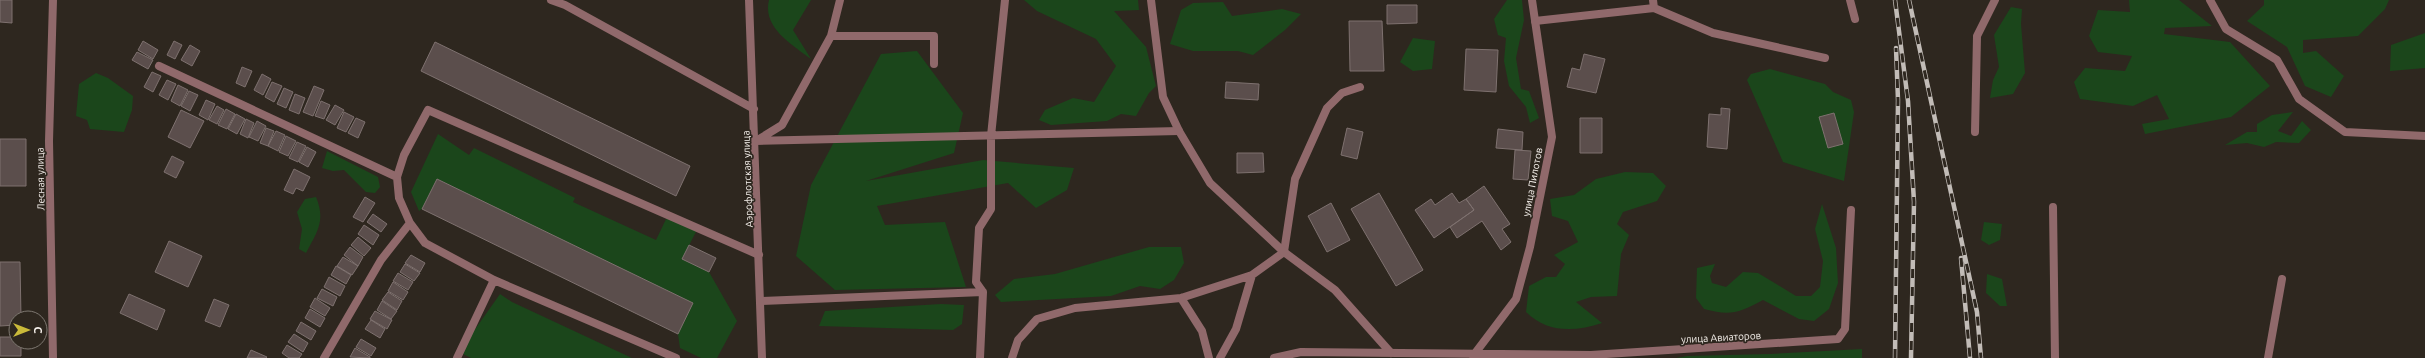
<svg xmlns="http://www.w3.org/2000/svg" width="2425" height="358" viewBox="0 0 2425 358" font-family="Ubuntu,sans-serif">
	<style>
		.green { fill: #1b461b }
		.building { fill: #5b4e4c; stroke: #7e716f }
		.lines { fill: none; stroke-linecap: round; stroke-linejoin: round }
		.lane { stroke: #90696b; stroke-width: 8 }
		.street { stroke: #90696b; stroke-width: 8 }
		.rail-casing { stroke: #c2bcb7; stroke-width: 4.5 }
		.rail { stroke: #2e271f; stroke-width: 3; stroke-dasharray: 9; stroke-linecap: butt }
		.labels { text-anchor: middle; stroke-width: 3.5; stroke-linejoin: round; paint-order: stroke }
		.street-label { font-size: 10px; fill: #f7f2ed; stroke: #2e271f }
	</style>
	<rect width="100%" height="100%" fill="#2e271f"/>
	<path class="green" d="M769,0H811L793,30L811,59C793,45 762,28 769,0Z
		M1024,0H1138L1139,10L1114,11L1146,47L1156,86L1149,93L1136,116L1121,114L1107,121L1051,125L1039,120L1045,110L1073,98L1094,102L1116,66L1096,39L1037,11Z
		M1507,0H1522L1524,20L1516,58L1521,89L1529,91L1539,118L1530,123L1526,107L1509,86L1504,61L1506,38L1498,35L1494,19Z
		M2129,0H2179L2212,26L2165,28L2164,34L2230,42L2270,86L2231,117L2145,134L2142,124L2169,119L2157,95L2133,106L2080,99L2074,82L2085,68L2125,71L2132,56L2098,52L2089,36L2098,10L2130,12Z
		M2264,0H2389L2385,9L2358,36L2303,40V53L2316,51L2344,76L2331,97L2305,86L2287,47L2247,21L2264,5Z
		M1223,2L1232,16L1282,9L1301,14L1285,30L1253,55L1238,51H1193L1170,44L1181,10L1193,3Z
		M2011,7L2022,9L2021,24L2025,73L2013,94L1990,98L1993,80L1999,67L1994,35Z
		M2425,33V68L2390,71L2391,45Z
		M1413,38L1435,41L1432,69L1413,71L1400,62Z
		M917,51L963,113L954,153L866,181L983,160L1074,168L1067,190L1036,208L1008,183L877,206L885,225L945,222L966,287L835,290L796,256L811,185L881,54Z
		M1770,69L1825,84L1833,92L1851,100L1854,112L1844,181L1783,162L1747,80L1751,74Z
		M96,73L108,78L133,96L132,110L124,132L90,129L87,120L76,116L79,84Z
		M2293,112L2278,131L2291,136L2302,121L2311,130L2299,143L2276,142L2264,147L2247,143L2225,145L2247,132H2257V124L2272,115Z
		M438,134L469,155L474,148L575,198L573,202L656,240L668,215L698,228L682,259L709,272L737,321L717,358H701L680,348L678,334L692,303L437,179L422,209L419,211L411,192Z
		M327,151L378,177L380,187L375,193L366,192L344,170L333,171L322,168Z
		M1625,172L1653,173L1666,186L1657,201L1623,212L1617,224L1629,235L1621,254L1617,296L1591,297L1576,302L1602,323C1575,332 1547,333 1526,312L1529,286L1546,277H1556L1565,264L1554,255L1578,242L1568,221L1552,216L1550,199L1574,195L1596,179Z
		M316,197C326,221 317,232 306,253L299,249L302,229L297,212L305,199Z
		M1822,204L1836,248L1838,283L1829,309L1814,321L1799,319L1763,300C1739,313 1730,316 1704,309L1696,298L1697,268L1715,264L1710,276L1712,283L1726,287L1743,272L1758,273L1796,296H1811L1820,287L1823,261L1815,229Z
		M1984,222L2002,224L2000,240L1989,245L1981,240Z
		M1149,247H1181L1184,263L1174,280L1160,289L1140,286L1111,296L1001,302L995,295L1014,279L1055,274Z
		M1987,274L2002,279L2007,306H2000L1986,293Z
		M500,294L512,302L632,358H471L459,352Z
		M941,304L964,305L962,324L953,330L819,326L825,311Z
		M1862,349V358H1676L1687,356L1770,354Z"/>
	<path class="building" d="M0,0H12V23L0,22Z
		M1387,5H1417V23L1387,24Z
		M1349,21H1382L1384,71H1350Z
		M143,41L158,50L153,59L138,50Z
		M174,41L182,45L175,59L167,55Z
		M435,42L690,166L676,196L421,71Z
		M190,45L200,51L192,66L181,60Z
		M1466,49L1498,50L1496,92L1464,90Z
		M137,52L153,60L148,69L132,60Z
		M1584,54L1605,59L1596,93L1567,87L1572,68L1580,70Z
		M242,67L252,71L245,87L236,83Z
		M152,72L161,76L153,92L144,87Z
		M262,74L271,79L263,95L254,90Z
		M167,80L176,84L168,100L159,95Z
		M272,82L282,86L274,102L265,97Z
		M1226,82L1259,84L1258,100L1225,98Z
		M178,85L188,90L180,106L171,101Z
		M314,86L324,90L313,116L303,112Z
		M284,88L293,92L286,108L277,104Z
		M189,91L198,95L190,111L181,106Z
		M295,94L305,98L299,114L289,110Z
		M206,100L215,104L208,120L199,115Z
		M321,101L330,105L324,119L315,116Z
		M335,105L344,110L335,125L326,120Z
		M217,106L224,110L217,124L209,120Z
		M1721,108L1730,109L1727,149L1707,147L1709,114L1721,115Z
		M226,109L235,114L227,129L218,125Z
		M181,110L204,121L190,148L168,137Z
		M344,112L354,117L346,132L337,128Z
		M1834,113L1843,144L1828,148L1819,117Z
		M236,114L245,119L237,134L228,129Z
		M356,118L365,122L358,138L348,133Z
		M1580,118H1602V153H1580Z
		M246,119L254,123L248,138L240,134Z
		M257,121L266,126L258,141L249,137Z
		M266,128L274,131L268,146L260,143Z
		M1347,128L1363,132L1357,159L1341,155Z
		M1498,129L1523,132L1522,150L1496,148Z
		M276,131L285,135L278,151L268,146Z
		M286,136L296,141L288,156L279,152Z
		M0,139H26V186H0Z
		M297,142L306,146L298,162L289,158Z
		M307,147L316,152L308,167L299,162Z
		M1515,150L1531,151L1528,180L1513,179Z
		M1237,153H1263L1264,172L1237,173Z
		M172,156L184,162L176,178L164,172Z
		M294,169L310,177L303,191L296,188L293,194L284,190Z
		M437,179L693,303L678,334L422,209Z
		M1484,186L1510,224L1502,229L1511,242L1501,250L1482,221L1457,238L1450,227L1474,210L1466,199Z
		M1379,193L1423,270L1396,286L1351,209Z
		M1452,193L1459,203L1466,199L1474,210L1434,238L1415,210L1431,199L1435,205Z
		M365,197L375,203L363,222L353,217Z
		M1331,203L1350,240L1327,252L1308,216Z
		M373,214L387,224L381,232L367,222Z
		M364,225L379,235L373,245L358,234Z
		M358,237L371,248L364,256L351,245Z
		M169,241L202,256L188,287L155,272Z
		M689,245L716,258L709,272L682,259Z
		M350,247L363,257L358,266L344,255Z
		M411,255L425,263L420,272L405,263Z
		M343,257L358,266L352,275L337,266Z
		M0,262H20L21,318H16V325L0,326Z
		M405,264L420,273L414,281L400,272Z
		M336,266L351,275L346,284L331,275Z
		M398,273L413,282L408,290L393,281Z
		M329,277L345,286L340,296L324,287Z
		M393,282L408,292L403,300L388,291Z
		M322,289L337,297L333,306L317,298Z
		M388,292L402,301L397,310L382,300Z
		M129,294L165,310L157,330L120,313Z
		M315,298L330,308L325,316L310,307Z
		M214,299L229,305L220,327L205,321Z
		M382,301L397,311L391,319L377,310Z
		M310,309L325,318L320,327L305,318Z
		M375,311L392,320L387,329L370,319Z
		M371,320L385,329L380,338L365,329Z
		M301,322L316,331L311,340L296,331Z
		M294,334L308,343L303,352L288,342Z
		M0,337H16V342H21V356H0Z
		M361,339L376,348L371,356L356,347Z
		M287,345L302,354L299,358H289L282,353Z
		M355,348L370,357V358L350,357Z
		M251,350L267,357L266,358H247Z"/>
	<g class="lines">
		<path class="lane" d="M1653,0L1654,8
			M2210,0L2226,29L2277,60L2299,99L2345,132L2425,136
			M1535,21L1654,8L1713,33L1825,58
			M831,36H934V64
			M159,66L397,177
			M1975,132L1977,36L1995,0
			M756,141L1179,131
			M756,141L782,125L831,36L840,0
			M2053,207L2055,358
			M1181,298L1202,331L1209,358
			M761,301L983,292
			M324,358L381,260L410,223
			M457,358L494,280
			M676,358L494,280L425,243L410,223L399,198L397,177L404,155L428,110L759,255
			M980,358L983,292L976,282L979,228L991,209V136L1005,0
			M1012,358L1018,340L1037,319L1075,308L1181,298L1252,275L1284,252L1295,179L1327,108L1342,93L1360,87
			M1220,358L1236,329L1252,275
			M2268,358L2282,279"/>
		<path class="street" d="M551,0L565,5L754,109
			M749,0L762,358
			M1151,0L1163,97L1179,131L1210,183L1284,252L1335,290L1391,353
			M1850,0L1855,19
			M1473,356L1516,299L1530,247L1552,137L1532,0
			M53,358L49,141L53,0
			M1274,358L1301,352L1591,355L1838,339L1845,329L1851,210"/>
		<defs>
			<path id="rail" d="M1895,0L1908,101L1914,202L1911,358
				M1909,0L1977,312L1981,358
				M1961,258L1970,358
				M1895,358L1898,100L1896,48"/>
		</defs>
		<use href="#rail" class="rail-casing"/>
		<use href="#rail" class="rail"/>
	</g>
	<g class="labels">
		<g class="street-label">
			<text transform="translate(40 179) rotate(-91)" y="4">Лесная улица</text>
			<text transform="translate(747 179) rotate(-92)" y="4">Аэрофлотская улица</text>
			<text transform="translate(1532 182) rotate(-79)" y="4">улица Пилотов</text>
			<text transform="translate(1721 337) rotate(-3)" y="4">улица Авиаторов</text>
		</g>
	</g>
	<g transform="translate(28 330) rotate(90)"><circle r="19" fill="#2e271f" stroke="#7e7871"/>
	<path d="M0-3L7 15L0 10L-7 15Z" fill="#caba3a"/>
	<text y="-6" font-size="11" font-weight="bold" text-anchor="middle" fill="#f7f2ed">С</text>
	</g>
</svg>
